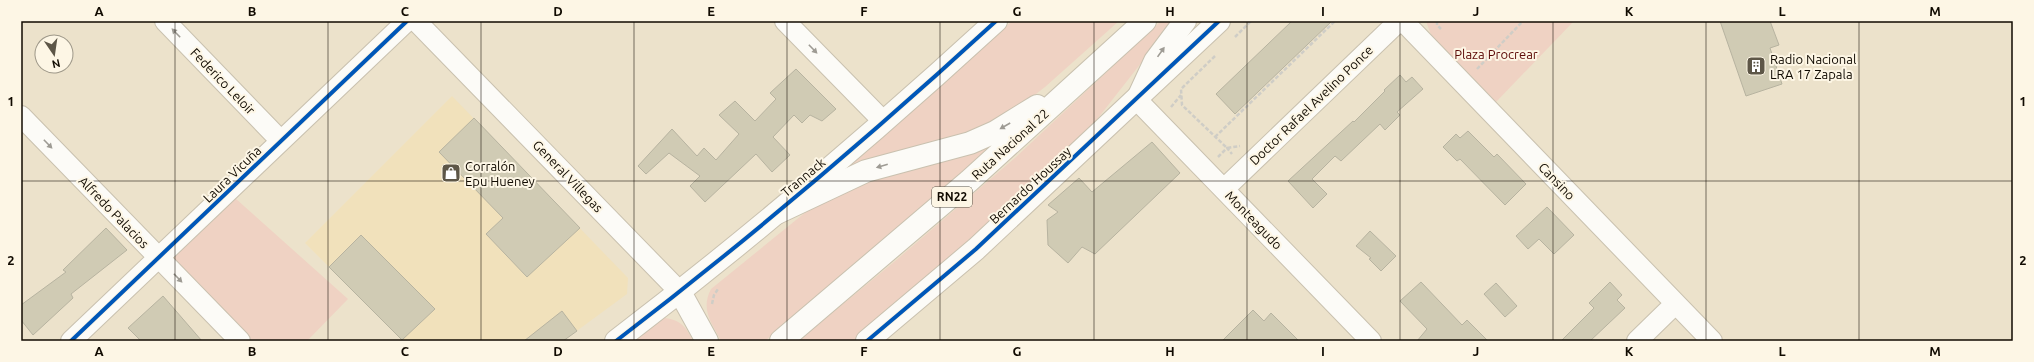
<svg xmlns="http://www.w3.org/2000/svg" width="2034" height="362" viewBox="0 0 2034 362" font-family="Ubuntu,sans-serif">
	<style>
		.built { fill: #f1e1bb }
		.green { fill: #efd2c3 }
		.building { fill: #d0cbb4; stroke: #b7b3a0 }
		.lines { fill: none; stroke-linecap: round; stroke-linejoin: round }
		.minor-casing { stroke: #c9c1af; stroke-width: 22 }
		.tertiary-casing { stroke: #c9c1af; stroke-width: 24 }
		.primary-casing { stroke: #c9c1af; stroke-width: 24 }
		.path { stroke: #cfcdc6; stroke-width: 2.5; stroke-dasharray: 4 2; stroke-linecap: butt }
		.minor { stroke: #fcfbf7; stroke-width: 20 }
		.tertiary { stroke: #fcfbf7; stroke-width: 22 }
		.primary { stroke: #fcfbf7; stroke-width: 22 }
		.cycleway-casing { stroke: #fdf6e5; stroke-width: 6 }
		.cycleway { stroke: #0057b8; stroke-width: 4 }
		.oneway { fill: #9e9b94 }
		.grid { fill: none; stroke: #100a00; stroke-width: 1; stroke-opacity: 0.55 }
		.labels { text-anchor: middle; stroke-width: 4; stroke-linejoin: round; paint-order: stroke }
		.shield { fill: #fdf6e5; stroke: #575145; stroke-width: 1 }
		.shield-label { font-size: 12px; font-weight: bold; fill: #100a00 }
		.park-label { font-size: 13px; fill: #5c0906; stroke: #fdf6e5 }
		.poi-label { font-size: 13px; fill: #100a00; stroke: #fdf6e5; text-anchor: start }
		.street-label { font-size: 13px; fill: #100a00; stroke: #fdf6e5 }
		.neatline { fill: none; stroke: #100a00; stroke-width: 1.5 }
		.grid-label { font-size: 13px; text-anchor: middle; font-weight: bold; fill: #100a00 }
	</style>
	<rect width="100%" height="100%" fill="#ece2cb"/>
	<path class="built" d="M452,96L628,278L627,294L563,341H403L305,243Z"/>
	<path class="green" d="M1012,21H1119L1045,87L1023,104L979,130L844,171Z
		M1161,21H1174L1091,127L977,235L853,341H798L894,262L1016,157Z
		M1426,21H1574L1496,102L1431,35Z
		M998,139L954,181L875,249L765,341H721C712,323 700,310 711,289L817,203L834,192Z
		M235,198L348,299L307,341H252L170,257Z
		M665,318C681,320 686,327 693,341H628L657,320Z"/>
	<path class="building" d="M1292,21H1332L1235,114L1216,94Z
		M1720,21H1770L1779,45L1770,48L1782,84L1746,96Z
		M796,69L836,109L822,121L810,115L802,123L794,115L773,137L790,155L772,172L756,154L705,202L690,186L700,176L669,153L646,174L638,166L672,129L697,156L704,148L716,160L739,134L719,115L735,101L755,121L776,99L770,93Z
		M1400,75L1406,82L1412,77L1423,89L1397,112L1400,115L1385,130L1380,124L1341,161L1335,156L1312,179L1327,194L1313,208L1288,181L1353,121L1354,122L1385,91L1384,90Z
		M474,118L580,228L527,277L486,234L503,218L439,152Z
		M1468,131L1494,157L1497,154L1526,184L1505,205L1460,159L1457,161L1443,147L1456,134L1460,138Z
		M1152,142L1180,173L1095,254L1082,247L1068,263L1048,245L1047,220L1058,212L1048,205L1079,178L1092,192Z
		M1547,207L1574,235L1554,254L1539,239L1528,249L1516,236Z
		M106,228L127,250L71,294L73,298L33,335L21,320V305L66,272L63,270Z
		M1370,231L1396,256L1381,271L1369,259L1371,258L1356,246Z
		M361,235L435,309L402,340L329,267Z
		M1421,282L1462,325L1467,320L1488,341H1417L1427,329L1400,301Z
		M1610,282L1622,295L1617,300L1625,308L1590,341H1561L1594,308L1589,303Z
		M1496,283L1517,306L1505,317L1484,294Z
		M163,296L202,341H141L128,328Z
		M1253,310L1264,321L1271,313L1299,341H1222Z
		M562,311L577,331L563,341H524Z"/>
	<g class="lines">
		<defs>
			<path id="minor" d="M165,21L281,141
				M416,21L680,292
				M785,21L883,121
				M1403,21L1712,341
				M1137,100L1371,341
				M21,116L240,341
				M1224,189L1399,21
				M71,341L407,21
				M1637,341L1675,304"/>
			<path id="tertiary" d="M680,292L707,341
				M616,341C748,240 874,133 996,21
				M867,341L976,249L1219,21"/>
			<path id="primary" d="M1137,100L1155,61L1185,21
				M777,213L866,171L970,143L995,132L1037,106
				M781,341L969,181L1145,21"/>
		</defs>
		<use href="#minor" class="minor-casing"/>
		<use href="#tertiary" class="tertiary-casing"/>
		<use href="#primary" class="primary-casing"/>
		<path class="path" d="M1437,21V25L1441,29
			M1235,37L1251,21
			M1215,56L1181,89L1182,105L1227,148L1240,146
			M1477,69L1523,21
			M1171,107L1181,95
			M1215,137L1335,21
			M1218,157L1227,148L1232,154
			M712,304L714,295L718,289"/>
		<use href="#minor" class="minor"/>
		<use href="#tertiary" class="tertiary"/>
		<use href="#primary" class="primary"/>
		<defs>
			<path id="cycleway" d="M71,341L407,21
				M616,341C748,240 874,133 996,21
				M867,341L976,249L1219,21"/>
		</defs>
		<use href="#cycleway" class="cycleway-casing"/>
		<use href="#cycleway" class="cycleway"/>
	</g>
	<defs><path id="oneway-solid" d="M-6-.8H1V-3.2L6.5 0L1 3.2V.8H-6Z"/></defs>
	<g class="oneway">
		<use href="#oneway-solid" transform="translate(176 33) rotate(-134)"/>
		<use href="#oneway-solid" transform="translate(813 49) rotate(46)"/>
		<use href="#oneway-solid" transform="translate(1161 52) rotate(-55)"/>
		<use href="#oneway-solid" transform="translate(1005 126) rotate(150)"/>
		<use href="#oneway-solid" transform="translate(48 144) rotate(46)"/>
		<use href="#oneway-solid" transform="translate(882 166) rotate(164)"/>
		<use href="#oneway-solid" transform="translate(178 278) rotate(46)"/>
	</g>
	<path class="grid" d="M175,21V341M328,21V341M481,21V341M634,21V341M787,21V341M940,21V341M1094,21V341M1247,21V341M1400,21V341M1553,21V341M1706,21V341M1859,21V341M21,181H2013"/>
	<defs>
		<symbol id="building-square" viewBox="-11 -11 22 22"><rect x="-9" y="-9" width="18" height="18" rx="4" fill="#5d5647" stroke="#fdf6e5"/><path d="M-4-6H4V6H1V3H-1V6H-4ZM-2.5-4.3h1.7v1.8h-1.7ZM.8-4.3h1.7v1.8H.8ZM-2.5-1h1.7V.8h-1.7ZM.8-1h1.7V.8H.8Z" fill="#fff"/></symbol>
		<symbol id="shop-square" viewBox="-11 -11 22 22"><rect x="-9" y="-9" width="18" height="18" rx="4" fill="#5d5647" stroke="#fdf6e5"/><path d="M-5-2.5h2.3a2.7 3.5 0 0 1 5.4 0H5L5.5 6h-11ZM-1.5-2.5h3a1.5 2.3 0 0 0-3 0Z" fill="#fff"/></symbol>
	</defs>
	<g fill-rule="evenodd">
		<use href="#building-square" x="1745" y="55" width="22" height="22"/>
		<use href="#shop-square" x="440" y="162" width="22" height="22"/>
	</g>
	<g class="labels">
		<rect class="shield" x="932" y="187" width="40" height="20" rx="3"/>
		<g class="shield-label">
			<text x="952" y="201">RN22</text>
		</g>
		<g class="park-label">
			<text x="1496" y="59">Plaza Procrear</text>
		</g>
		<g class="poi-label">
			<text x="1770" y="64">Radio Nacional<tspan x="1770" dy="15">LRA 17 Zapala</tspan></text>
			<text x="465" y="171">Corralón<tspan x="465" dy="15">Epu Hueney</tspan></text>
		</g>
		<g class="street-label">
			<text transform="translate(223 81) rotate(46)" y="5">Federico Leloir</text>
			<text transform="translate(1311 105) rotate(-44)" y="5">Doctor Rafael Avelino Ponce</text>
			<text transform="translate(1010 144) rotate(-42)" y="5">Ruta Nacional 22</text>
			<text transform="translate(232 174) rotate(-44)" y="5">Laura Vicuña</text>
			<text transform="translate(568 176) rotate(46)" y="5">General Villegas</text>
			<text transform="translate(803 177) rotate(-40)" y="5">Trannack</text>
			<text transform="translate(1557 181) rotate(46)" y="5">Cansino</text>
			<text transform="translate(1030 185) rotate(-43)" y="5">Bernardo Houssay</text>
			<text transform="translate(114 212) rotate(46)" y="5">Alfredo Palacios</text>
			<text transform="translate(1254 220) rotate(46)" y="5">Monteagudo</text>
		</g>
	</g>
	<rect width="2034" height="362" fill="none" stroke="#fdf6e5" stroke-width="44"/>
	<g transform="translate(54 54) rotate(167)"><circle r="19" fill="#fdf6e5" stroke="#9e9889"/>
	<path d="M0-3L7 15L0 10L-7 15Z" fill="#5d5647"/>
	<text y="-6" font-size="11" font-weight="bold" text-anchor="middle" fill="#100a00">N</text>
	</g>
	<rect x="22" y="22" width="1990" height="318" class="neatline"/>
	<g class="grid-label">
		<text x="99" y="16">A</text>
		<text x="252" y="16">B</text>
		<text x="405" y="16">C</text>
		<text x="558" y="16">D</text>
		<text x="711" y="16">E</text>
		<text x="864" y="16">F</text>
		<text x="1017" y="16">G</text>
		<text x="1170" y="16">H</text>
		<text x="1323" y="16">I</text>
		<text x="1476" y="16">J</text>
		<text x="1629" y="16">K</text>
		<text x="1782" y="16">L</text>
		<text x="1935" y="16">M</text>
		<text x="11" y="106">1</text>
		<text x="2023" y="106">1</text>
		<text x="11" y="265">2</text>
		<text x="2023" y="265">2</text>
		<text x="99" y="356">A</text>
		<text x="252" y="356">B</text>
		<text x="405" y="356">C</text>
		<text x="558" y="356">D</text>
		<text x="711" y="356">E</text>
		<text x="864" y="356">F</text>
		<text x="1017" y="356">G</text>
		<text x="1170" y="356">H</text>
		<text x="1323" y="356">I</text>
		<text x="1476" y="356">J</text>
		<text x="1629" y="356">K</text>
		<text x="1782" y="356">L</text>
		<text x="1935" y="356">M</text>
	</g>
</svg>
